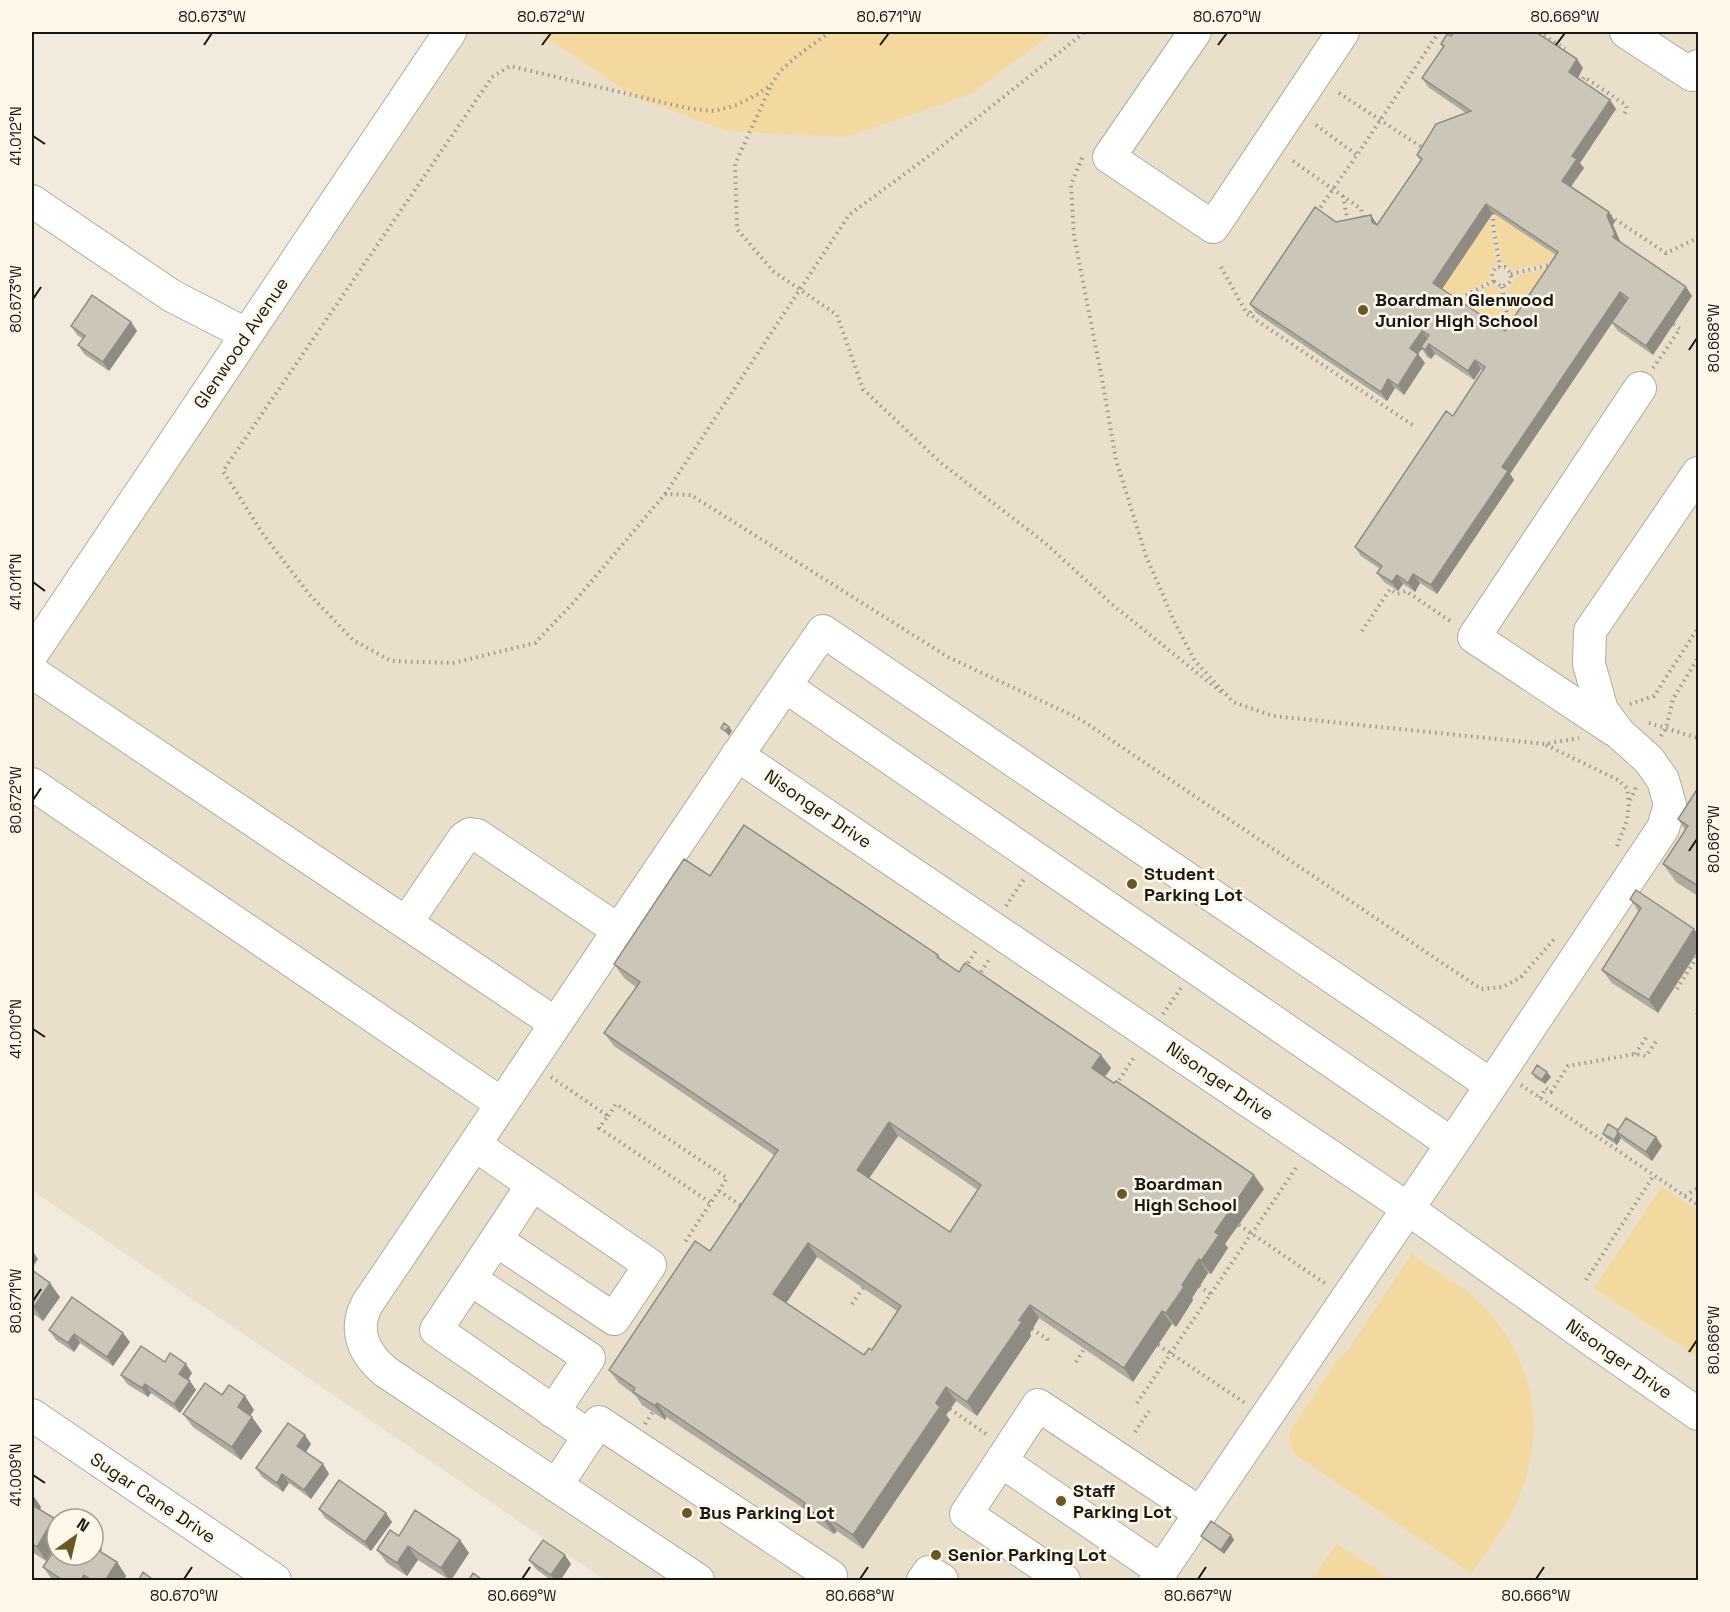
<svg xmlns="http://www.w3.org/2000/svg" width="1730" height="1612" viewBox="0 0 1730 1612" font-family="'Space Grotesk',sans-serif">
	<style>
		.built { fill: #e9dfca }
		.green { fill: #f3d8a0 }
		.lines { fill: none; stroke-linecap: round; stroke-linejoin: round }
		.minor-casing { stroke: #b2ac9f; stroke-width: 34 }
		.path { stroke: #9c978d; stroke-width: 4; stroke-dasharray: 1.5 4.5; stroke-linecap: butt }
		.minor { stroke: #fff; stroke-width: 32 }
		.wall { fill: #afaa9f; fill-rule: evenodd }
		.shaded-wall { fill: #8f8b82 }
		.building { fill: #ccc6b9; stroke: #8f8b82; stroke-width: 1.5; fill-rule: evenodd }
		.ticks { fill: none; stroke: #191712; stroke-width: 2 }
		.poi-dot { fill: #6b5625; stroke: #fef8ea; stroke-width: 2 }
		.labels { text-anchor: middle; stroke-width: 5; stroke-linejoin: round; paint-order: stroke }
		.poi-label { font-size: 18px; font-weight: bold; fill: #191712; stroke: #fef8ea; text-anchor: start }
		.street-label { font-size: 18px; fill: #191712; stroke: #fef8ea }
		.neatline { fill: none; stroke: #191712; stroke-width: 2 }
		.ticks-label { font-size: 15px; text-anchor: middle; fill: #191712 }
	</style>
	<rect width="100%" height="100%" fill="#f1eadd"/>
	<path class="built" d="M450,32H538L633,96L973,93L1054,32H1698V1580H605L32,1190V654Z"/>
	<path class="green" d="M538,32H1054L973,93L847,137L727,131L633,96Z
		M1495,214L1563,260L1512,270L1509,267L1502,264L1494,221Z
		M1490,218L1497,264L1490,271L1489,280L1452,300L1440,292Z
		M1562,265L1516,334L1506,290L1513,282L1515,276Z
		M1492,284L1501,290L1508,338L1459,305L1464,299Z
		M1662,1187L1698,1211V1357L1594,1288Z
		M1412,1254C1434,1271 1459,1283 1479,1302C1535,1358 1549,1432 1516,1504C1505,1529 1487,1551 1471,1573L1293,1453L1289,1432L1338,1359L1348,1350Z
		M1337,1543V1544L1392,1580H1312Z"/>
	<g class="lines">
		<defs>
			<path id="minor" d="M1195,32L1109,157L1213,227L1343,32
				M1626,32L1692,75L1698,66
				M32,201L172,296L246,334
				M32,654L450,32
				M32,672L555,1023
				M785,686L1452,1144
				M1614,730L1474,637L1640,388
				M737,755L1407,1208L1586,1336L1698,1414
				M32,784L502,1104
				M406,923L464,838L470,834L477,835L618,930
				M475,1145L650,1265L614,1319L496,1240L532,1185
				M496,1240L436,1330L589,1436L556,1486
				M470,1279L589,1358L553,1412
				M32,1415L275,1580
				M589,1436L599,1422L831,1576V1580
				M1001,1461L1162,1571
				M698,1580L386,1372C364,1354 353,1331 367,1304C519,1080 668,854 823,631L1491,1085
				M923,1580L929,1572L942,1580
				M1064,1580L966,1514L1038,1405L1200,1513
				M1155,1580L1452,1144L1663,828L1670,805L1663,780L1649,760L1619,733L1602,710L1589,664L1590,631L1698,473"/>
		</defs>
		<use href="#minor" class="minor-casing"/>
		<path class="path" d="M830,32L797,56L780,71L771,85L758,94L737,105L714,111L691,109L510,66L492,77L223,471L263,534L309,594L353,640L391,661L453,663L535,643L574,602L665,494L691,495L948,657L1080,719L1481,989L1503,987L1521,977L1556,937
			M1539,32L1565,49
			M1580,84L1584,77L1626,105L1627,109L1624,115
			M770,88L735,164L737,229L773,271L837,315L863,389L941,463L1044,542L1114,606L1221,692
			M1339,93L1426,150
			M1316,125L1357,155
			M1082,158L1071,185L1074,236L1102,379L1116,460L1146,556L1174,621L1195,661L1233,702L1273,716L1545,744L1579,738
			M1293,161L1361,209L1364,220
			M1343,196L1348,223
			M1317,212L1357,155L1439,32
			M1493,213V225L1500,267
			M1610,216L1666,253L1698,238
			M1221,267L1247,314L1249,315
			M1511,274L1554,264
			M1502,287L1510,330
			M1456,302L1459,299L1493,281L1492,274L1496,267H1505L1510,272L1511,280L1509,283L1502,287L1493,281
			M1254,306L1250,313L1256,320L1414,426
			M1653,368L1680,329L1673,324
			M665,494L849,215L933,153L1085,32
			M1362,631L1390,589L1397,594L1406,591L1453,623
			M1630,704L1654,696L1698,628
			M1649,723L1698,738
			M1661,736L1666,728L1673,699L1698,658
			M1546,745L1618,780L1627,788L1629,803
			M1617,846L1627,820L1629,803L1637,785
			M1006,906L1024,879
			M965,968L977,949
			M978,977L990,958
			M1677,989L1698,955
			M1163,1014L1181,988
			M1697,1015L1698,1013
			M1635,1054L1648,1035
			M551,1077L608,1116L599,1128L711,1203
			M1116,1085L1135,1056
			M1521,1085L1698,1205
			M1540,1098L1546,1088L1551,1092L1568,1066L1635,1054L1646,1056L1657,1040
			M1698,1108V1122
			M608,1116L616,1104L727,1178L683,1245
			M719,1191L743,1207
			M1685,1196L1698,1188
			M1239,1225L1326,1284
			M1586,1280L1654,1175
			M1199,1286L1211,1294
			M852,1304L863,1288
			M1032,1329L1047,1339L1048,1343
			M1158,1345L1245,1403
			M1076,1362L1084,1349
			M1137,1403L1298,1165
			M950,1409L986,1434
			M645,1424L653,1412
			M1135,1432L1149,1411"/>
		<use href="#minor" class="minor"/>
	</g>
	<path class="wall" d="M1451,36L1583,68L1578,78L1610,100L1616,109L1580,163L1584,168L1571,187L1615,221L1613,225L1621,243L1686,287L1692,296L1653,355L1618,331L1612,323L1510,474L1514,480L1437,594L1420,583L1415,592L1403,584L1398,591L1384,582L1377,573L1380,569L1361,556L1355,547L1453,416L1483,371L1481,369L1474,380L1435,354L1431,359L1427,357L1422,349L1418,354L1425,363L1404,395L1395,388L1387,401L1256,313L1250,304L1336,222L1377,224V225L1421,161L1417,155L1466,113L1428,87L1422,78L1443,48L1441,44ZM1493,213L1556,255L1505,331L1442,289Z
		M131,322L137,331L109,371L84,354L78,345L83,339L77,335L71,326Z
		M1698,793V896L1676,882L1663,864L1685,830L1678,819Z
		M710,876L938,955L942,960L959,972L1101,1055L1111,1068L1105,1077L1264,1189L1225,1244L1228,1248L1211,1274L1208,1273L1192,1298L1193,1300L1176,1327L1172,1324L1133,1382L1039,1318L1030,1333L1031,1336L977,1416L956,1401L946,1415L950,1420L863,1549L837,1531L834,1534L823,1527L813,1520L806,1510L666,1417L665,1420L642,1405L635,1395L619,1383L609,1370L710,1251L774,1155L614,1046L604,1033L636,987L624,978L614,964ZM898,1136L978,1190L950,1232L869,1178ZM817,1257L897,1311L872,1350L864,1355L786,1303Z
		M1630,899L1694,929L1658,1013L1612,983L1602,970L1639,912Z
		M1532,1073L1551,1077L1545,1084L1535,1078Z
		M1618,1130L1656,1137L1662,1146L1652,1161L1624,1141L1621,1138L1617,1145L1606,1138L1603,1134Z
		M32,1270L60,1297L43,1321L32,1313Z
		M49,1330L130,1342L113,1366L80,1343L74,1352L56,1340Z
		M165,1362L192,1373L188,1379L196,1390L180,1413L151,1393L148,1397L127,1384L121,1375Z
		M222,1395L245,1396L254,1410L250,1416L262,1431L241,1460L193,1427L183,1414Z
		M311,1444L306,1452L323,1464L329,1474L311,1499L289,1483L283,1492L262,1477L256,1468Z
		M32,1494L41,1507L40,1510L54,1518L57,1523V1543L46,1561L32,1552Z
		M319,1509L392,1522L371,1551L325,1518Z
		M1231,1535L1234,1540L1224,1554L1205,1540L1201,1536Z
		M460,1540L469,1553L451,1581L418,1560L407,1576L387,1563L377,1550Z
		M102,1549L101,1552L117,1562L126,1576L123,1581H53L43,1567Z
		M529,1560L571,1564L560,1581H552L536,1569Z"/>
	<path class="shaded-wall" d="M1577,59L1583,68L1576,81L1569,72Z
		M1610,100L1616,109L1580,163L1584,168L1568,190L1562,181L1572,156Z
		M1486,204L1493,213L1440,292L1433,283Z
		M1609,212L1615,221L1613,225L1621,243L1613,237L1607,216Z
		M1371,215L1377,224L1378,231L1372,222Z
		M1686,287L1692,296L1653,355L1646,346Z
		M1620,292L1627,301L1510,474L1514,480L1437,594L1431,585L1502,467Z
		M131,322L137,331L109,371L103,362Z
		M1422,331L1429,340L1421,347L1422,349L1418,354L1425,363L1404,395L1398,386L1410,348Z
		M1429,344L1435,354L1431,359L1425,350Z
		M1475,360L1481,369L1474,380L1468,371Z
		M1388,379L1395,388L1387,401L1381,392Z
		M1413,574L1420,583L1415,592L1408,583Z
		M1397,575L1403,584L1398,591L1392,582Z
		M729,727L732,731L729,736L725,731Z
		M1694,929L1698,935V951L1658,1013L1649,1000Z
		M1101,1055L1111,1068L1101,1081L1092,1068Z
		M1547,1072L1551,1077L1545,1084L1542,1080Z
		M889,1122L898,1136L866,1183L857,1170Z
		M1618,1133L1621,1138L1617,1145L1614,1140Z
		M1656,1137L1662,1146L1652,1161L1646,1152Z
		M1254,1175L1264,1189L1225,1244L1228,1248L1211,1274L1201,1261L1215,1232Z
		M808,1243L817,1257L783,1308L773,1294Z
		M32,1250L38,1259L32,1268Z
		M1199,1259L1208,1273L1192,1298L1193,1300L1176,1327L1166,1313L1182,1285Z
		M50,1283L60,1297L43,1321L34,1307Z
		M1030,1305L1039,1318L1030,1333L1031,1336L977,1416L967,1402Z
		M1162,1311L1172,1324L1133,1382L1124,1368Z
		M123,1333L130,1342L113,1366L107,1357Z
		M74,1334L80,1343L74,1352L68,1343Z
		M186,1364L192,1373L186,1383L179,1374Z
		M190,1381L196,1390L180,1413L174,1404Z
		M145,1384L151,1393L148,1397L142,1388Z
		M946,1387L956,1401L946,1415L950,1420L863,1549L853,1535Z
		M245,1396L254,1410L247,1420L238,1407Z
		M657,1403L666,1417L665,1420L655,1406Z
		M252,1417L262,1431L241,1460L232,1447Z
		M305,1435L311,1444L304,1455L297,1446Z
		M323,1464L329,1474L311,1499L304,1490Z
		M282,1474L289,1483L283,1492L277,1483Z
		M32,1494L41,1507L36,1515L32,1508Z
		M386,1513L392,1522L371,1551L365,1542Z
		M827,1517L837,1531L834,1534L825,1521Z
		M54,1518L57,1523V1543L46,1561L37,1547Z
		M1231,1535L1234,1540L1224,1554L1221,1550Z
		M93,1537L102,1549L97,1557L93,1551Z
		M460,1540L469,1553L450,1581L441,1568Z
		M408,1546L418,1560L407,1576L397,1563Z
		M565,1555L571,1564L560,1581H555L551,1575Z
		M117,1562L126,1576L123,1581H105Z
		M84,1575L88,1581H80Z"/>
	<path class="building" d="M1454,32H1536L1577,59L1569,72L1610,100L1572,156L1577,159L1562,181L1609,212L1607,216L1615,234L1613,237L1686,287L1646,346L1612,322L1628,298L1620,292L1502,467L1508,471L1431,585L1413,574L1408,583L1397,575L1392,582L1377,573L1382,566L1355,547L1446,411L1453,416L1485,367L1475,360L1468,371L1429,344L1425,350L1421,347L1429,335L1422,331L1410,348L1418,354L1398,386L1388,379L1381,392L1250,304L1315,207L1336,222L1371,215L1372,222L1377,225L1422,159L1417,155L1436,124L1471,111L1422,78L1444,46L1441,44L1447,34L1451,36ZM1486,204L1558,252L1505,331L1433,283Z
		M92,295L131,322L103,362L78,345L85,336L71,326Z
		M724,723L729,727L725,731L721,728Z
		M1696,791L1698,793V886L1663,864L1688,826L1678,819Z
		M744,825L938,955L937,957L959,972L965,963L1101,1055L1092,1068L1114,1083L1116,1081L1254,1175L1215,1232L1219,1235L1201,1261L1199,1259L1182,1285L1184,1287L1166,1313L1162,1311L1124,1368L1030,1305L1019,1320L1022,1322L967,1402L946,1387L936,1403L940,1407L853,1535L827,1517L825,1521L814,1513L803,1506L805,1503L657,1403L655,1406L633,1392L635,1388L609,1370L695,1241L710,1251L778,1150L604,1033L640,982L614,964L684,859L710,876ZM889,1122L981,1185L950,1232L857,1170ZM808,1243L901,1306L872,1350L869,1348L864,1355L773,1294Z
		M1636,890L1694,929L1649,1000L1602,970L1641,908L1630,899Z
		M1537,1065L1547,1072L1542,1080L1532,1073Z
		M1626,1118L1656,1137L1646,1152L1617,1132Z
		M1608,1124L1618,1130L1617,1132L1618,1133L1614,1140L1603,1134Z
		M32,1270L50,1283L34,1307L32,1306Z
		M72,1297L123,1333L107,1357L74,1334L68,1343L49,1330Z
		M141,1346L165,1362L170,1353L186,1364L179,1374L190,1381L174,1404L145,1384L142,1388L121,1375Z
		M205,1383L222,1395L229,1385L245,1396L238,1407L252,1417L232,1447L183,1414Z
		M288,1423L305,1435L297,1446L323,1464L304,1490L282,1474L277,1483L256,1468Z
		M339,1480L386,1513L365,1542L319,1509Z
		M32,1505L54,1518L37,1547L32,1544Z
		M415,1510L460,1540L441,1568L408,1546L397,1563L377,1550L390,1530L399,1536Z
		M1211,1521L1231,1535L1221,1550L1201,1536Z
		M543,1540L565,1555L551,1575L529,1560Z
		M57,1546V1555H93V1547L117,1562L105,1581H93L84,1575L80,1581H64L43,1567Z
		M143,1572L155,1581H138Z
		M473,1573L484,1581H468Z"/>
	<path class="ticks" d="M204,45L212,33M542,45L551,33M880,45L889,33M1218,45L1227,33M1556,45L1565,33M33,136L45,144M33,299L41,287M1689,350L1697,338M33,582L45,591M33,800L41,788M1689,851L1697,839M33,1029L45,1037M33,1301L41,1289M1689,1352L1697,1340M33,1475L45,1483M184,1579L192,1567M522,1579L530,1567M860,1579L868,1567M1198,1579L1206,1567M1536,1579L1544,1567"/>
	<g class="poi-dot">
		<circle cx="1363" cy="310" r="6"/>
		<circle cx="1132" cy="884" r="6"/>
		<circle cx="1122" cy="1194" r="6"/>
		<circle cx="1061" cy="1501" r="6"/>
		<circle cx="687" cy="1513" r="6"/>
		<circle cx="936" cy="1555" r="6"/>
	</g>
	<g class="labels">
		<g class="poi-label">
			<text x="1375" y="306">Boardman Glenwood<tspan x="1375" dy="21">Junior High School</tspan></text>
			<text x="1144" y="880">Student<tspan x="1144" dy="21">Parking Lot</tspan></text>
			<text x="1134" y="1190">Boardman<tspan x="1134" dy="21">High School</tspan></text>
			<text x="1073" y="1497">Staff<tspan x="1073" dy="21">Parking Lot</tspan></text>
			<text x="699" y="1519">Bus Parking Lot</text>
			<text x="948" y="1561">Senior Parking Lot</text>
		</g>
		<g class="street-label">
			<text transform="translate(241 343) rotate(-56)" y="6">Glenwood Avenue</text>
			<text transform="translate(818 809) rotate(34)" y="6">Nisonger Drive</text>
			<text transform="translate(1220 1081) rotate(34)" y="6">Nisonger Drive</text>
			<text transform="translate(1619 1359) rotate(35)" y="6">Nisonger Drive</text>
			<text transform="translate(153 1498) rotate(34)" y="6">Sugar Cane Drive</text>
		</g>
	</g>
	<rect width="1730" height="1612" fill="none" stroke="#fef8ea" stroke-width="66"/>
	<g transform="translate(75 1537) rotate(34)"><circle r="28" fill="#fef8ea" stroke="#a29e94" stroke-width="1.5"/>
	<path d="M0-4.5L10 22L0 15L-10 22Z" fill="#6b5625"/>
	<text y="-9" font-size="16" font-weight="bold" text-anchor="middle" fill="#191712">N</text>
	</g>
	<rect x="33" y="33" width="1664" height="1546" class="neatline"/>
	<g class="ticks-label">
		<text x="212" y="22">80.673°W</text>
		<text x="551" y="22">80.672°W</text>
		<text x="889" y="22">80.671°W</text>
		<text x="1227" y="22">80.670°W</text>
		<text x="1565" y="22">80.669°W</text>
		<text transform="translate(16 136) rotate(-90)" y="5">41.012°N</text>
		<text transform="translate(16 299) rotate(-90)" y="5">80.673°W</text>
		<text transform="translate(1714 338) rotate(-90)" y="5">80.668°W</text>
		<text transform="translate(16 582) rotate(-90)" y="5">41.011°N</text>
		<text transform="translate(16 800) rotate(-90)" y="5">80.672°W</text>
		<text transform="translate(1714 839) rotate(-90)" y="5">80.667°W</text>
		<text transform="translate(16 1029) rotate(-90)" y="5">41.010°N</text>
		<text transform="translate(16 1301) rotate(-90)" y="5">80.671°W</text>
		<text transform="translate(1714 1340) rotate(-90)" y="5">80.666°W</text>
		<text transform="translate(16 1475) rotate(-90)" y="5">41.009°N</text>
		<text x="184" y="1601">80.670°W</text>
		<text x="522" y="1601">80.669°W</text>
		<text x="860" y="1601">80.668°W</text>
		<text x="1198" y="1601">80.667°W</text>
		<text x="1536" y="1601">80.666°W</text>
	</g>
</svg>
